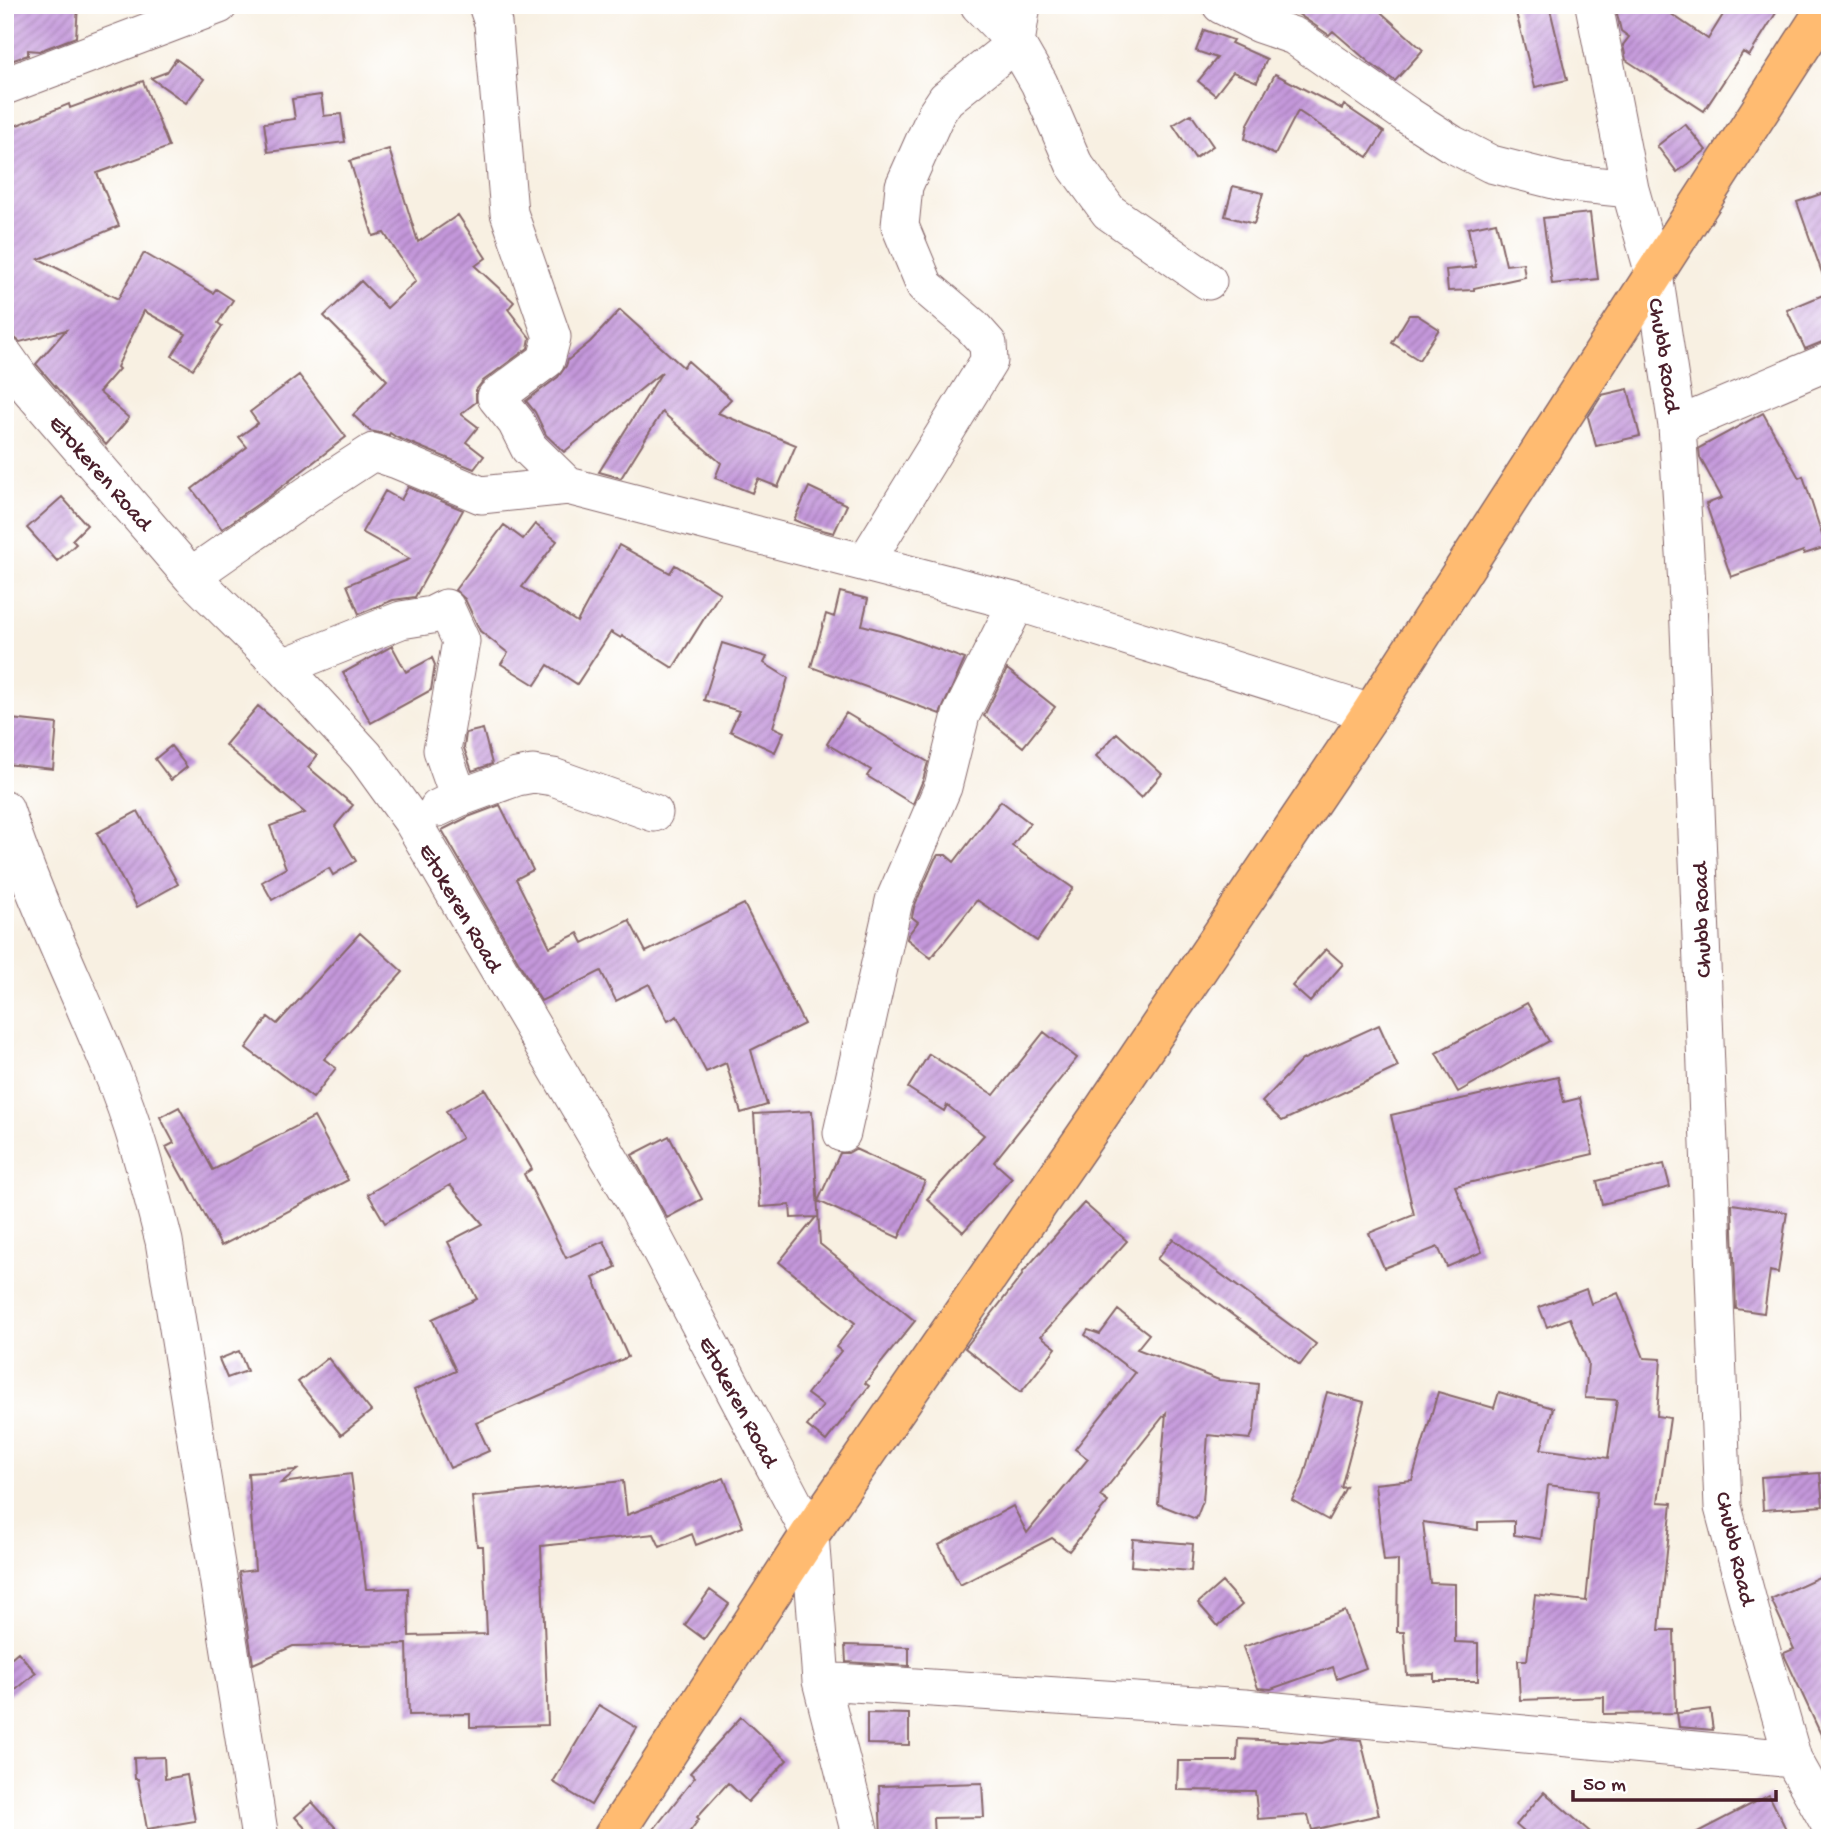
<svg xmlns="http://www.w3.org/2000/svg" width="1835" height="1843" viewBox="0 0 1835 1843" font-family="'Gochi Hand',sans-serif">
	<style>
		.building { fill: url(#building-hatch) }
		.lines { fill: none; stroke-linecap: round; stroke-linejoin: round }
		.minor-casing { stroke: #87686b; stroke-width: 39 }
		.major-casing { stroke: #87686b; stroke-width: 41 }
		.minor { stroke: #fff; stroke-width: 37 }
		.major { stroke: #ffbb71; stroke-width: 38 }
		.labels { text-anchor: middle; stroke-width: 6; stroke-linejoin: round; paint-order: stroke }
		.street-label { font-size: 23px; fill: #4a1f2b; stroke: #fff }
	</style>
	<defs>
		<pattern id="building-hatch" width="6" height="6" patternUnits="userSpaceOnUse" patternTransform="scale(1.75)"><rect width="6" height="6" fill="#c498db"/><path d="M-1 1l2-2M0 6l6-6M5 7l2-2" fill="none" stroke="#a17bb2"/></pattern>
	</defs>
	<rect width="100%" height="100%" fill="#fff"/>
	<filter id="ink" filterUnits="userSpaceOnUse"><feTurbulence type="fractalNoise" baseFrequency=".0143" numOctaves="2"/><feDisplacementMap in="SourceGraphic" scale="14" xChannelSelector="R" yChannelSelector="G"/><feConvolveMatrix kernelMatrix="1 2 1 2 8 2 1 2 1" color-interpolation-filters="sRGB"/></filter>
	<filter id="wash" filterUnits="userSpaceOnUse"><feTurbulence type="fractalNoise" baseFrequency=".00686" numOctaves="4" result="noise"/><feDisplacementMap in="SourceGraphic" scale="28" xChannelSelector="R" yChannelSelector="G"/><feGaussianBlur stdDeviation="1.57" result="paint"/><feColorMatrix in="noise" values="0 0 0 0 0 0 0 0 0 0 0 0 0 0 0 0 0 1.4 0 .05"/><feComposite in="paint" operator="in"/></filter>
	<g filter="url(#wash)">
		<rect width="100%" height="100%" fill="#f8f0e2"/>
		<g id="blocks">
			<path class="building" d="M5,5H78L76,37L39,51L28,50V55L5,63Z
				M1285,5H1373L1423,50L1395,81L1371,64L1333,31L1329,35Z
				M1514,5H1549L1567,80L1535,87Z
				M1623,5H1658L1708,39L1729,5H1781L1749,56L1743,52L1704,111L1626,60L1623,45L1629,37L1621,31L1617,14Z
				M1204,30L1233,40L1231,43L1267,59L1257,82L1233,72L1215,95L1198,81L1217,58L1196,51Z
				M176,59L204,79L186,103L151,78L167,72Z
				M1275,74L1342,109L1344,105L1384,132L1368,157L1298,111L1275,155L1245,139L1248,124Z
				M143,81L169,147L97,173L119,226L39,259L118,299L144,253L213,293L216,289L233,300L218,323L222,326L193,369L172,356L186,334L144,311L117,367L119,369L99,392L129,418L106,445L36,364L66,330L20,342L15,338L5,300V130L69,104L70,108Z
				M321,95L324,116L341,114L345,142L268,152L264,123L295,119L292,99Z
				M1191,114L1213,146L1195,158L1173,125Z
				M1685,124L1706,150L1677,172L1657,146Z
				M389,149L418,242L458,215L486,258L475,266L514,302L508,309L530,338L528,348L483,381L476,390V402L461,414L478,427L466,442L484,456L474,469L396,437L390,433L389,435L370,431L353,415L387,380L324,316L361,281L387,308L416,281L384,233L373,236L350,161Z
				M1233,186L1263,193L1254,224L1225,216Z
				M1830,191V286L1827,287L1797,202Z
				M1590,213L1598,279L1552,284L1543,218Z
				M1496,222L1506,265L1523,263L1525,277L1474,288V290L1448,291L1446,270L1476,267L1468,228Z
				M1830,292V340L1822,342L1805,349L1787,310Z
				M620,310L683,367L688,361L731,399L718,413L796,445L778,487L758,479L752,493L715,478L721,463L662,412L621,478L599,472L662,372L564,452L546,435L535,412L526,401L558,377L566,366L568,360L590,342Z
				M1409,315H1417L1439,329L1419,360L1392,343Z
				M299,375L346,437L271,495L222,529L192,489L247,447L239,437L258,423L250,412Z
				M1628,389L1640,436L1596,446L1588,417L1602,395Z
				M1763,413L1799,478L1803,476L1826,547L1804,554L1803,551L1731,577L1706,504L1722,498L1700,458L1699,448Z
				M408,487L463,510L415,597L393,600L359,614L347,585L410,559L362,532L385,491L401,500Z
				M809,487L847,505L834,533L811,527L794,520Z
				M62,497L87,525L72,540L76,544L57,561L27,528Z
				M535,524L557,541L522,587L577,622L619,545L670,573L675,565L720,593L673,668L622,636L621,638L611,632L577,684L548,665L535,685L501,664L508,653L480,631L465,599L455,590L504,525L523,539Z
				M840,592L868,599L862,625L899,635L965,659L940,714L811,667L826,614L834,617Z
				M722,643L767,657L764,663L788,678L773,727L784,732L775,752L730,731L739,711L704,700Z
				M392,646L406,672L432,658L435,665L431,690L371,723L343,673Z
				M1007,669L1055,707L1023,747L984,716Z
				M258,706L317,756L308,767L353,805L335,826L356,861L333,875L329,868L272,900L262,882L286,868L270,826L305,813L225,745Z
				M846,713L928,762L923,780L913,804L867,776L871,770L827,744Z
				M11,719L57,724L53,769L6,764Z
				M483,729L492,764L472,771L464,748L466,733Z
				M1117,733L1162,774L1141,798L1096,756Z
				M171,746L187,767L171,780L155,759Z
				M1001,801L1030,823L1012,846L1073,888L1037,941L977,900L931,958L907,939L908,935L918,922L912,917L914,907L935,859L938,855H946L954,862Z
				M500,805L533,870L516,879L550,947L578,933L583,943L629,920L646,952L744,904L804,1024L751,1050L767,1105L741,1113L726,1063L706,1072L677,1016L668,1021L649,984L616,1001L601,971L541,1001L442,830L468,817Z
				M138,811L178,884L137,907L97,833Z
				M360,933L403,972L324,1059L336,1068L313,1098L246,1048L268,1017L277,1024Z
				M1326,949L1343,964L1310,1002L1292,986Z
				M1527,1003L1549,1041L1458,1092L1436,1053Z
				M1379,1025L1398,1067L1282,1121L1262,1102L1302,1060Z
				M1044,1032L1077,1058L994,1162L1012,1178L963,1232L927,1199L984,1135L947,1105L944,1111L908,1088L929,1054L994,1095Z
				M1558,1077L1564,1102L1580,1098L1593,1154L1455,1186L1482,1252L1447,1267L1438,1247L1384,1268L1369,1233L1414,1215L1391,1115Z
				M485,1089L532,1169L524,1174L566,1258L604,1241L616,1267L593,1278L628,1357L476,1423L489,1451L450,1468L414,1390L456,1371L432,1319L477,1299L448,1242L483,1224L450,1185L385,1223L368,1194L462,1138L446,1111Z
				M179,1107L213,1170L314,1117L348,1180L221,1246L186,1179L184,1180L166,1147L174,1143L160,1117Z
				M812,1111L820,1244L915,1321L865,1383L869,1386L826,1441L807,1426L823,1406L807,1394L841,1351L836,1347L855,1323L779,1262L816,1217L791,1218L790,1205L760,1207L754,1114Z
				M669,1136L702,1199L667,1218L632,1155Z
				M855,1149L925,1181L899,1238L818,1201L840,1153H848Z
				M1664,1164L1670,1187L1602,1204L1597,1181Z
				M1084,1203L1127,1241L1041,1336L1056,1348L1021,1392L965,1348L1023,1274L1022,1273Z
				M1732,1204L1787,1212L1778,1273L1770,1271L1764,1313L1736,1309Z
				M1173,1239L1316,1344L1300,1365L1157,1259Z
				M1586,1289L1591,1304L1618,1293L1644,1358L1661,1359L1657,1416L1670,1418L1658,1502L1672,1503L1659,1630H1674L1676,1713L1604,1714V1697L1520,1700L1518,1660H1527L1535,1595L1586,1601L1597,1491L1548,1485L1541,1539L1514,1535V1521L1478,1522V1530L1423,1522L1430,1583L1455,1584V1642L1478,1643V1681H1434V1674L1407,1675L1404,1632H1397L1398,1560L1384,1561L1375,1484L1412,1480L1438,1392L1494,1408L1499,1392L1553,1408L1541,1449L1608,1458L1617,1400L1585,1398L1588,1363L1570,1318L1547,1327L1539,1307Z
				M1118,1310L1149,1334L1137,1349L1219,1380L1258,1384L1254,1430L1250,1439L1208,1435L1203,1501L1196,1519L1158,1504L1166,1413L1100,1496L1108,1502L1069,1551L1052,1538L960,1585L939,1545L1013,1506L1027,1533L1088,1459L1075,1449L1135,1373L1085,1335L1088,1330L1100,1334Z
				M239,1351L247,1371L227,1378L219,1359Z
				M328,1358L371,1411L341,1435L298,1382Z
				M1327,1392L1364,1402L1341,1488L1346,1487L1328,1520L1292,1500L1303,1479Z
				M297,1470L281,1483L351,1474L366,1589L408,1588L409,1636L487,1634L483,1546H477L472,1497L623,1481L627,1515L724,1478L743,1527L696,1545L692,1534L660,1547L654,1534L541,1546L548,1725L470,1727V1714L409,1715L407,1644L293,1646L253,1664L239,1572L255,1570L248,1473Z
				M1820,1473L1823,1506L1763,1510L1761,1477Z
				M1133,1539L1193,1544L1191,1571L1131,1566Z
				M1830,1572V1754L1785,1657L1784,1653L1794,1649L1771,1599Z
				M1222,1582L1242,1605L1218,1626L1198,1603Z
				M710,1590L729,1604L704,1639L685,1625Z
				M1345,1611L1366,1668L1337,1679L1333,1667L1271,1689L1258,1688L1243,1647Z
				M845,1645L909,1647V1666L846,1662Z
				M18,1652L36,1673L5,1699V1663Z
				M599,1705L637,1728L591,1805L553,1782Z
				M1710,1709L1713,1730L1679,1727L1677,1713Z
				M867,1713L909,1714V1745L867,1744Z
				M741,1717L787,1760L748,1802L728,1783L697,1817L699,1819L685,1838H647L695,1777L690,1773Z
				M1343,1738L1361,1740L1379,1815L1312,1830L1308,1815L1258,1819L1255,1791L1177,1790L1178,1761H1237L1238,1739L1323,1743Z
				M164,1757L165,1779L187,1775L195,1821L147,1829L138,1779H135L134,1758Z
				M982,1783L984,1817L933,1818L934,1838H881L879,1786Z
				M1544,1792L1597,1838H1531L1516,1825Z
				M1769,1795L1787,1831L1774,1838H1686Z
				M312,1802L345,1838H314L295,1817Z"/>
		</g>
	</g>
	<g filter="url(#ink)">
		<use href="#blocks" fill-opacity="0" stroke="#87686b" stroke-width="2"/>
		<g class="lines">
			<defs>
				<path id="minor" d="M487,5L493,23L509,213L552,337L546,360L496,397L516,422L529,448L568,486
					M979,5L1016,43L1039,83L1074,164L1109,212L1208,281
					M1221,5L1259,24L1294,36L1407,115L1452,144L1491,164L1562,182L1630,189
					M1594,5L1630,189L1654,274L1677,426L1688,601L1723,1507L1754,1624L1793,1759L1830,1825
					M5,86L219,5
					M5,356L22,380L191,576L283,667L365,756L412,821L635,1202L810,1534L821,1681L861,1838
					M1677,426L1830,361
					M865,563L989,361L988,344L972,326L925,286L900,226L904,186L936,114L946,99L1016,43L1022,5
					M191,576L310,493L373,452L397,460L481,495L568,486L1017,602L1371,713
					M283,667L401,620L432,615L446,608L461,641L442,750L459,798
					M438,808L459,798L517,777L533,774L553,777L654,813
					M5,809C33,897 75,981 110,1067C134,1123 149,1182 164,1241L260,1838
					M842,1133L894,901L943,787L961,715L1017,602
					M821,1681L1245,1708L1793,1759"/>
				<path id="major" d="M612,1838L810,1534L1097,1119L1371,713L1828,5"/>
			</defs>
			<use href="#minor" class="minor-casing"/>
			<use href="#major" class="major-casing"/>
			<use href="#minor" class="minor"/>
			<use href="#major" class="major"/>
		</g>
	</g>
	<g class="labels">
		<g class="street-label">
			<text transform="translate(1666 355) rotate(81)" y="8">Chubb Road</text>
			<text transform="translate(102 472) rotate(49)" y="8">Etokeren Road</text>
			<text transform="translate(462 907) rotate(60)" y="8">Etokeren Road</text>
			<text transform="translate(1700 920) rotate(-92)" y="8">Chubb Road</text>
			<text transform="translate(740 1401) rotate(62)" y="8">Etokeren Road</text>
			<text transform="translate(1737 1548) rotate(77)" y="8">Chubb Road</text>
		</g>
	</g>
	<rect width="1835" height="1843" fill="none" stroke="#fff" stroke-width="28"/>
	<path d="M1573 1790v10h203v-10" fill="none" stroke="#4a1f2b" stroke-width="3.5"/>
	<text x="1583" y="1790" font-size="21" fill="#4a1f2b" stroke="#ffffff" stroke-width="5" paint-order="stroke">50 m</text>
</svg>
